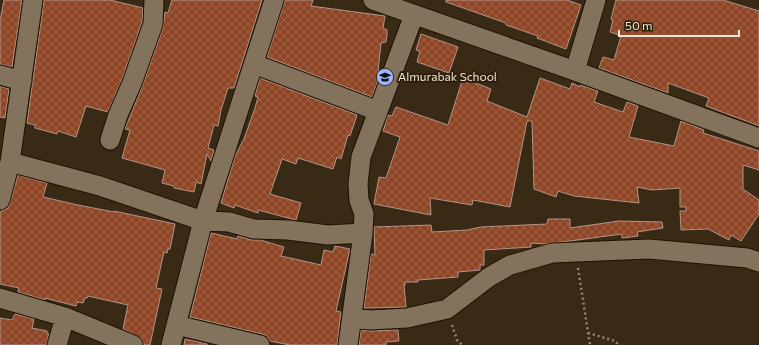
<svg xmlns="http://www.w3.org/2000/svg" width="759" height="345" viewBox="0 0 759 345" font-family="Commissioner,sans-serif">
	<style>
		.building { fill: url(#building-cross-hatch); stroke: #b39489 }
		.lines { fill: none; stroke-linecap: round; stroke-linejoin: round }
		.minor-casing { stroke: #1f1200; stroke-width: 21 }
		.path { stroke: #958978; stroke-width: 2.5; stroke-dasharray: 2 3; stroke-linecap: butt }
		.minor { stroke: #84735c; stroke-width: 19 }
		.labels { text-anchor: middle; stroke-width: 4; stroke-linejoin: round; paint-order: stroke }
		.poi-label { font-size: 12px; fill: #eee5d8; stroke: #2e200b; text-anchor: start }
	</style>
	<defs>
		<pattern id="building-cross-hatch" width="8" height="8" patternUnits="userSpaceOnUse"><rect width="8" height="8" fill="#8f4627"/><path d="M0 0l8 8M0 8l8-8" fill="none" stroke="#9f6146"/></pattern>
	</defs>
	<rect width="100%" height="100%" fill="#392a15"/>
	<path class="building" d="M4,0H22L12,67L0,64V21Z
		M44,0H110L143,8L142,22L122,79L108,112L86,106L76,137L58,131L57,134L35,128V125L27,123Z
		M172,0H262L234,88H228L221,110L218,126L214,125L208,148L214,150L211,161L207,154L201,184L196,182L194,192L174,188V186L162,183L165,170L122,158L130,130L125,129L142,87L163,28L165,12L168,13Z
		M285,0H313L311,6L385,16L383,28L387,30V35L386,42L381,43L378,71L381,72L372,97L267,57Z
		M446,0H567L581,5L566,49L537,38L538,36L506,25V23L446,2Z
		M616,0H723L759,11V126L706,106L709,98L668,83V93L599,68L603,57L614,60L621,36L610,32L613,20L611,19Z
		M421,34L458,47L449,73L417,62L420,51L416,50Z
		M260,78L357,115L350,136L348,135L341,159L337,157L333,169L298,158L296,164L282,159L270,194L301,203L296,220L258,210V213L235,205L234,208L221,203L235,156L244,139L255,108L258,97L255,96Z
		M463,78L491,89L487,101L527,117L540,78L570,89L572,83L580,87V85L598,91L594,102L623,112L627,102L638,106L629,137L674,146L681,121L704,130L703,133L759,151V170L743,165V189L759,200V214L741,241L731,235L729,240L708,229L681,230L680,211H686V207H680V188L652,190L637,187L639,203L574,196L558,191L556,197L534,189L532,121H527L510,207L473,200L472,205L430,198L431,215L374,204L379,177L386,178L400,137L383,131L388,115L392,116L396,107L448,125Z
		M0,86L9,89L5,118L0,117Z
		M18,175L47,183L43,197L78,205L114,212V211L175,224L170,249H168L167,253L164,252L156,288L162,289L150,345H144L141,338L123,329L128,305L88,296L87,298H85L83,303L77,302L76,306L45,298V300L18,292L19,288L0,284V215L1,211L8,208L10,203Z
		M548,219H570V228L619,221L662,222L663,228L637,232L638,236L622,238V234L570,241L545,244L531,243V247L484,250V265H480V270L458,272V277L418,280V282H405V285H404L406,307L364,308L371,254L375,255L374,227L431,225L432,232L467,230L481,227L547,224Z
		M211,233L237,239L238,236L251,240H260L284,247L281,256L321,265L324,250L333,252L335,246L350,249L336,311L341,312L337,345H290L270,341L266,335L190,317Z
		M15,314L34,319L32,328L47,331V333L49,334L46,345H0V318L12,320Z
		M361,330L370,331L398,330L399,341L386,342V345H359Z
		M185,339L207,344V345H184Z"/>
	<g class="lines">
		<defs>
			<path id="minor" d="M373,0L575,71L759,138
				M254,64L378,111
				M575,71L596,0
				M0,75L22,81
				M110,140L118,115L132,83L153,24L154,0
				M10,162L100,186L203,221L229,222L254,229L288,230L328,235L363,233
				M0,200L10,162L33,0
				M0,298L65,317L133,345
				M352,318L370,320L407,318L447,309L489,277L510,265L552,253L649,249L747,258L759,262
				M176,325L260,345
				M57,345L65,317
				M171,345L203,221L274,0
				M348,345L363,233L364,214L359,200L358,184L361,157L414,15"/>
		</defs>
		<use href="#minor" class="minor-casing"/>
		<path class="path" d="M578,268L590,345
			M452,325L457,340L462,345
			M588,333L615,341L619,345"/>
		<use href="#minor" class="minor"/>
	</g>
	<defs>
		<symbol id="school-disc" viewBox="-11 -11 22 22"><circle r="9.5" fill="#9db4fd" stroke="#2e200b"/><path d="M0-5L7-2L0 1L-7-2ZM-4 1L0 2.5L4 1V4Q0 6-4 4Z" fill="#111"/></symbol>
	</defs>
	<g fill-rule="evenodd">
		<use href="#school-disc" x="375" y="67" width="20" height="20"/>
	</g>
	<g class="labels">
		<g class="poi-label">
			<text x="398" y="81">Almurabak School</text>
		</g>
	</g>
	<path d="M619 30v6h120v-6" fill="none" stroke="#eee5d8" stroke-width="2"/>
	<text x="625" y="30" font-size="12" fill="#eee5d8" stroke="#2e200b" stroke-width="3" paint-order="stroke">50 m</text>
</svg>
